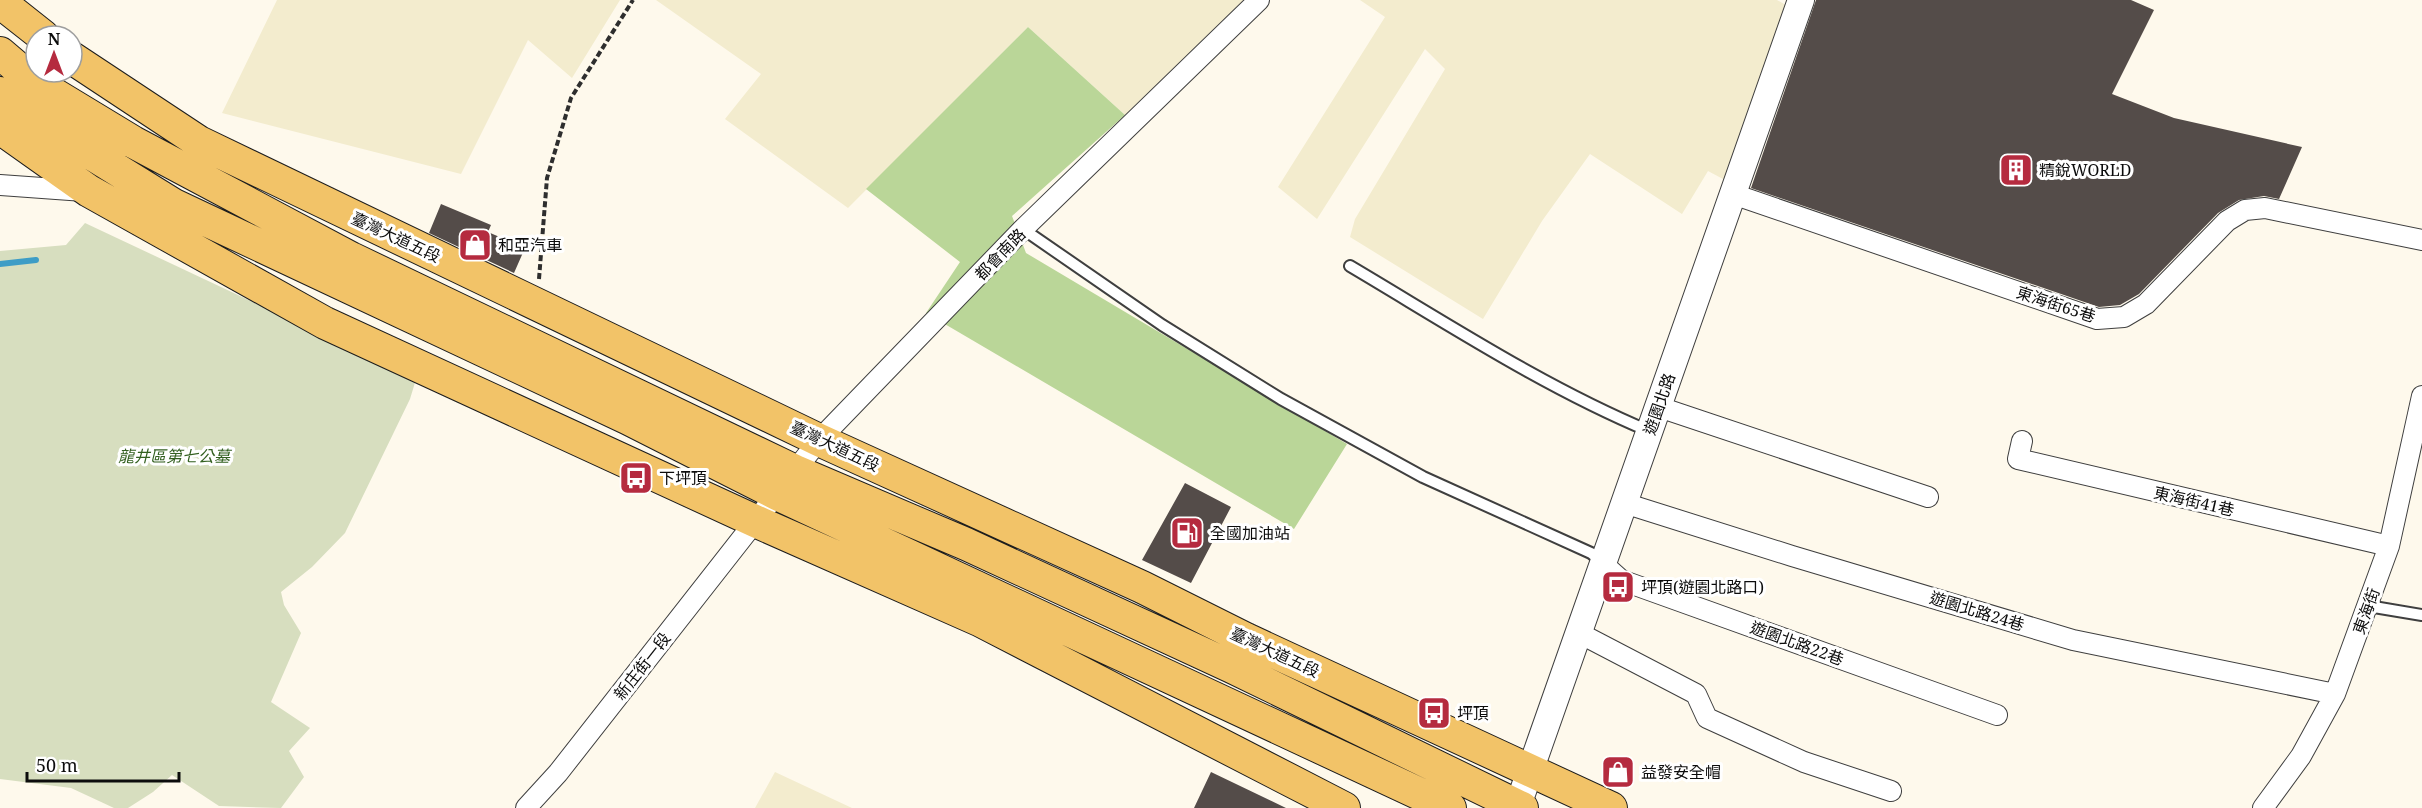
<svg xmlns="http://www.w3.org/2000/svg" width="2422" height="808" viewBox="0 0 2422 808" font-family="'Noto Serif','Noto Sans TC',serif">
	<style>
		.farmland { fill: #f3ecce }
		.forest { fill: #bad698 }
		.cemetery { fill: #d7debf }
		.lines { fill: none; stroke-linecap: round; stroke-linejoin: round }
		.stream { stroke: #3e9dc6; stroke-width: 6 }
		.building { fill: #544c49 }
		.service-casing { stroke: #3f3f3f; stroke-width: 14 }
		.minor-casing { stroke: #3f3f3f; stroke-width: 22 }
		.tertiary-casing { stroke: #3f3f3f; stroke-width: 28 }
		.primary-casing { stroke: #1d1d1d; stroke-width: 34 }
		.path { stroke: #2e2e2e; stroke-width: 4; stroke-dasharray: 6 3; stroke-linecap: butt }
		.service { stroke: #fff; stroke-width: 10 }
		.minor { stroke: #fff; stroke-width: 20 }
		.tertiary { stroke: #fff; stroke-width: 26 }
		.primary { stroke: #f2c368; stroke-width: 32 }
		.labels { text-anchor: middle; stroke-width: 6; stroke-linejoin: round; paint-order: stroke }
		.poi-label { font-size: 16px; fill: #0c0c0c; stroke: #fff; text-anchor: start }
		.street-label { font-size: 16px; fill: #0c0c0c; stroke: #fff }
		.park-label { font-size: 16px; font-style: italic; fill: #336020; stroke: #fff }
	</style>
	<rect width="100%" height="100%" fill="#fef9ec"/>
	<path class="farmland" d="M277,0H620L572,78L528,40L461,174L222,113Z
		M656,0H1244L1125,115L1028,27L848,208L725,119L761,74Z
		M1360,0H1777L1800,13L1738,187L1708,171L1682,214L1590,154L1542,221L1483,319L1350,237L1355,219L1445,69L1425,49L1317,219L1278,187L1385,17Z
		M775,772L852,808H755Z"/>
	<path class="forest" d="M1028,27L1125,115L1012,216L1026,253L1347,444L1294,529L926,313L960,262L866,189Z"/>
	<path class="cemetery" d="M85,223L338,342L417,376L410,399L345,533L312,567L281,592L284,605L301,633L271,702L310,728L289,751L304,777L281,808L219,806L172,775L153,792L128,808H114L71,788L0,779V251L66,245Z"/>
	<g class="lines">
		<path class="stream" d="M0,264L36,260"/>
	</g>
	<path class="building" d="M1816,0H2131L2154,10L2112,94L2174,118L2302,147L2279,199L2264,196L2239,200L2218,213L2139,294L2120,305L2099,307L1751,188Z
		M441,204L491,225L488,232L525,248L514,273L429,233Z
		M1185,483L1231,507L1191,583L1142,560Z
		M1211,772L1286,808H1194Z"/>
	<g class="lines">
		<defs>
			<path id="service" d="M1023,229L1162,325L1281,399L1423,477L1591,553L1602,562
				M1350,266C1448,324 1544,387 1649,431
				M2368,606L2422,615"/>
			<path id="minor" d="M0,185L84,191
				M1733,194L2097,319L2124,317L2146,304L2227,221L2245,210L2265,208L2422,240
				M1659,407L1928,497
				M2022,441L2018,459L2389,546
				M1624,503L1792,556L2073,640L2335,694
				M1602,563L1621,580L1997,715
				M1579,633L1696,694L1707,718L1804,762L1891,791
				M526,808L558,773L819,440L1023,229L1259,0
				M2263,808L2301,756L2335,694L2389,546L2422,396"/>
			<path id="tertiary" d="M1517,808L1801,0"/>
			<path id="primary" d="M0,2L43,36
				M0,53L34,82L133,142L351,258L795,471L966,544L1232,667L1522,808
				M72,58L199,142L819,440L1142,587L1246,639L1611,808
				M0,93L27,114L174,205L627,418L777,494L1450,808
				M0,128L89,191L325,323L755,521L979,620L1344,808"/>
		</defs>
		<use href="#service" class="service-casing"/>
		<use href="#minor" class="minor-casing"/>
		<use href="#tertiary" class="tertiary-casing"/>
		<use href="#primary" class="primary-casing"/>
		<path class="path" d="M539,279L547,178L571,98L633,0"/>
		<use href="#service" class="service"/>
		<use href="#minor" class="minor"/>
		<use href="#tertiary" class="tertiary"/>
		<use href="#primary" class="primary"/>
	</g>
	<defs>
		<symbol id="building-square" viewBox="-11 -11 22 22"><rect x="-9" y="-9" width="18" height="18" rx="4" fill="#b52b3f" stroke="#fff"/><path d="M-4-6H4V6H1V3H-1V6H-4ZM-2.5-4.3h1.7v1.8h-1.7ZM.8-4.3h1.7v1.8H.8ZM-2.5-1h1.7V.8h-1.7ZM.8-1h1.7V.8H.8Z" fill="#fff"/></symbol>
		<symbol id="shop-square" viewBox="-11 -11 22 22"><rect x="-9" y="-9" width="18" height="18" rx="4" fill="#b52b3f" stroke="#fff"/><path d="M-5-2.5h2.3a2.7 3.5 0 0 1 5.4 0H5L5.5 6h-11ZM-1.5-2.5h3a1.5 2.3 0 0 0-3 0Z" fill="#fff"/></symbol>
		<symbol id="bus-square" viewBox="-11 -11 22 22"><rect x="-9" y="-9" width="18" height="18" rx="4" fill="#b52b3f" stroke="#fff"/><path d="M-5-6H5V4H4V6H2V4H-2V6H-4V4H-5ZM-3.5-4V0h7V-4ZM-3.5 1.2v1.5H-2V1.2ZM2 1.2v1.5H3.5V1.2Z" fill="#fff"/></symbol>
		<symbol id="fuel-square" viewBox="-11 -11 22 22"><rect x="-9" y="-9" width="18" height="18" rx="4" fill="#b52b3f" stroke="#fff"/><path d="M-5.5-6h7V0h2V4h1.3V-2.5L3-4.5l.8-.8L6-3V5H2.5V1h-1V6h-7ZM-4.2-4.7v3.2H.2V-4.7Z" fill="#fff"/></symbol>
	</defs>
	<g fill-rule="evenodd">
		<use href="#building-square" x="1997" y="151" width="38" height="38"/>
		<use href="#shop-square" x="456" y="226" width="38" height="38"/>
		<use href="#bus-square" x="617" y="459" width="38" height="38"/>
		<use href="#fuel-square" x="1168" y="514" width="38" height="38"/>
		<use href="#bus-square" x="1599" y="568" width="38" height="38"/>
		<use href="#bus-square" x="1415" y="694" width="38" height="38"/>
		<use href="#shop-square" x="1599" y="753" width="38" height="38"/>
	</g>
	<g class="labels">
		<g class="poi-label">
			<text x="2039" y="176">精銳WORLD</text>
			<text x="498" y="251">和亞汽車</text>
			<text x="659" y="484">下坪頂</text>
			<text x="1210" y="539">全國加油站</text>
			<text x="1641" y="593">坪頂(遊園北路口)</text>
			<text x="1457" y="719">坪頂</text>
			<text x="1641" y="778">益發安全帽</text>
		</g>
		<g class="street-label">
			<text transform="translate(396 237) rotate(25)" y="6">臺灣大道五段</text>
			<text transform="translate(1000 254) rotate(-46)" y="6">都會南路</text>
			<text transform="translate(2056 304) rotate(18)" y="6">東海街65巷</text>
			<text transform="translate(1659 404) rotate(-71)" y="6">遊園北路</text>
			<text transform="translate(835 446) rotate(25)" y="6">臺灣大道五段</text>
			<text transform="translate(2194 501) rotate(13)" y="6">東海街41巷</text>
			<text transform="translate(1977 611) rotate(17)" y="6">遊園北路24巷</text>
			<text transform="translate(2366 611) rotate(-70)" y="6">東海街</text>
			<text transform="translate(1797 643) rotate(20)" y="6">遊園北路22巷</text>
			<text transform="translate(1275 652) rotate(25)" y="6">臺灣大道五段</text>
			<text transform="translate(642 666) rotate(-52)" y="6">新庄街一段</text>
		</g>
		<g class="park-label">
			<text x="174" y="462">龍井區第七公墓</text>
		</g>
	</g>
	<g transform="translate(54 54)"><circle r="28" fill="#ffffff" stroke="#9e9e9e" stroke-width="1.5"/>
	<path d="M0-4.5L10 22L0 15L-10 22Z" fill="#b52b3f"/>
	<text y="-9" font-size="16" font-weight="bold" text-anchor="middle" fill="#0c0c0c">N</text>
	</g>
	<path d="M27 772v9h152v-9" fill="none" stroke="#0c0c0c" stroke-width="3"/>
	<text x="36" y="772" font-size="18" fill="#0c0c0c" stroke="#ffffff" stroke-width="4.5" paint-order="stroke">50 m</text>
</svg>
